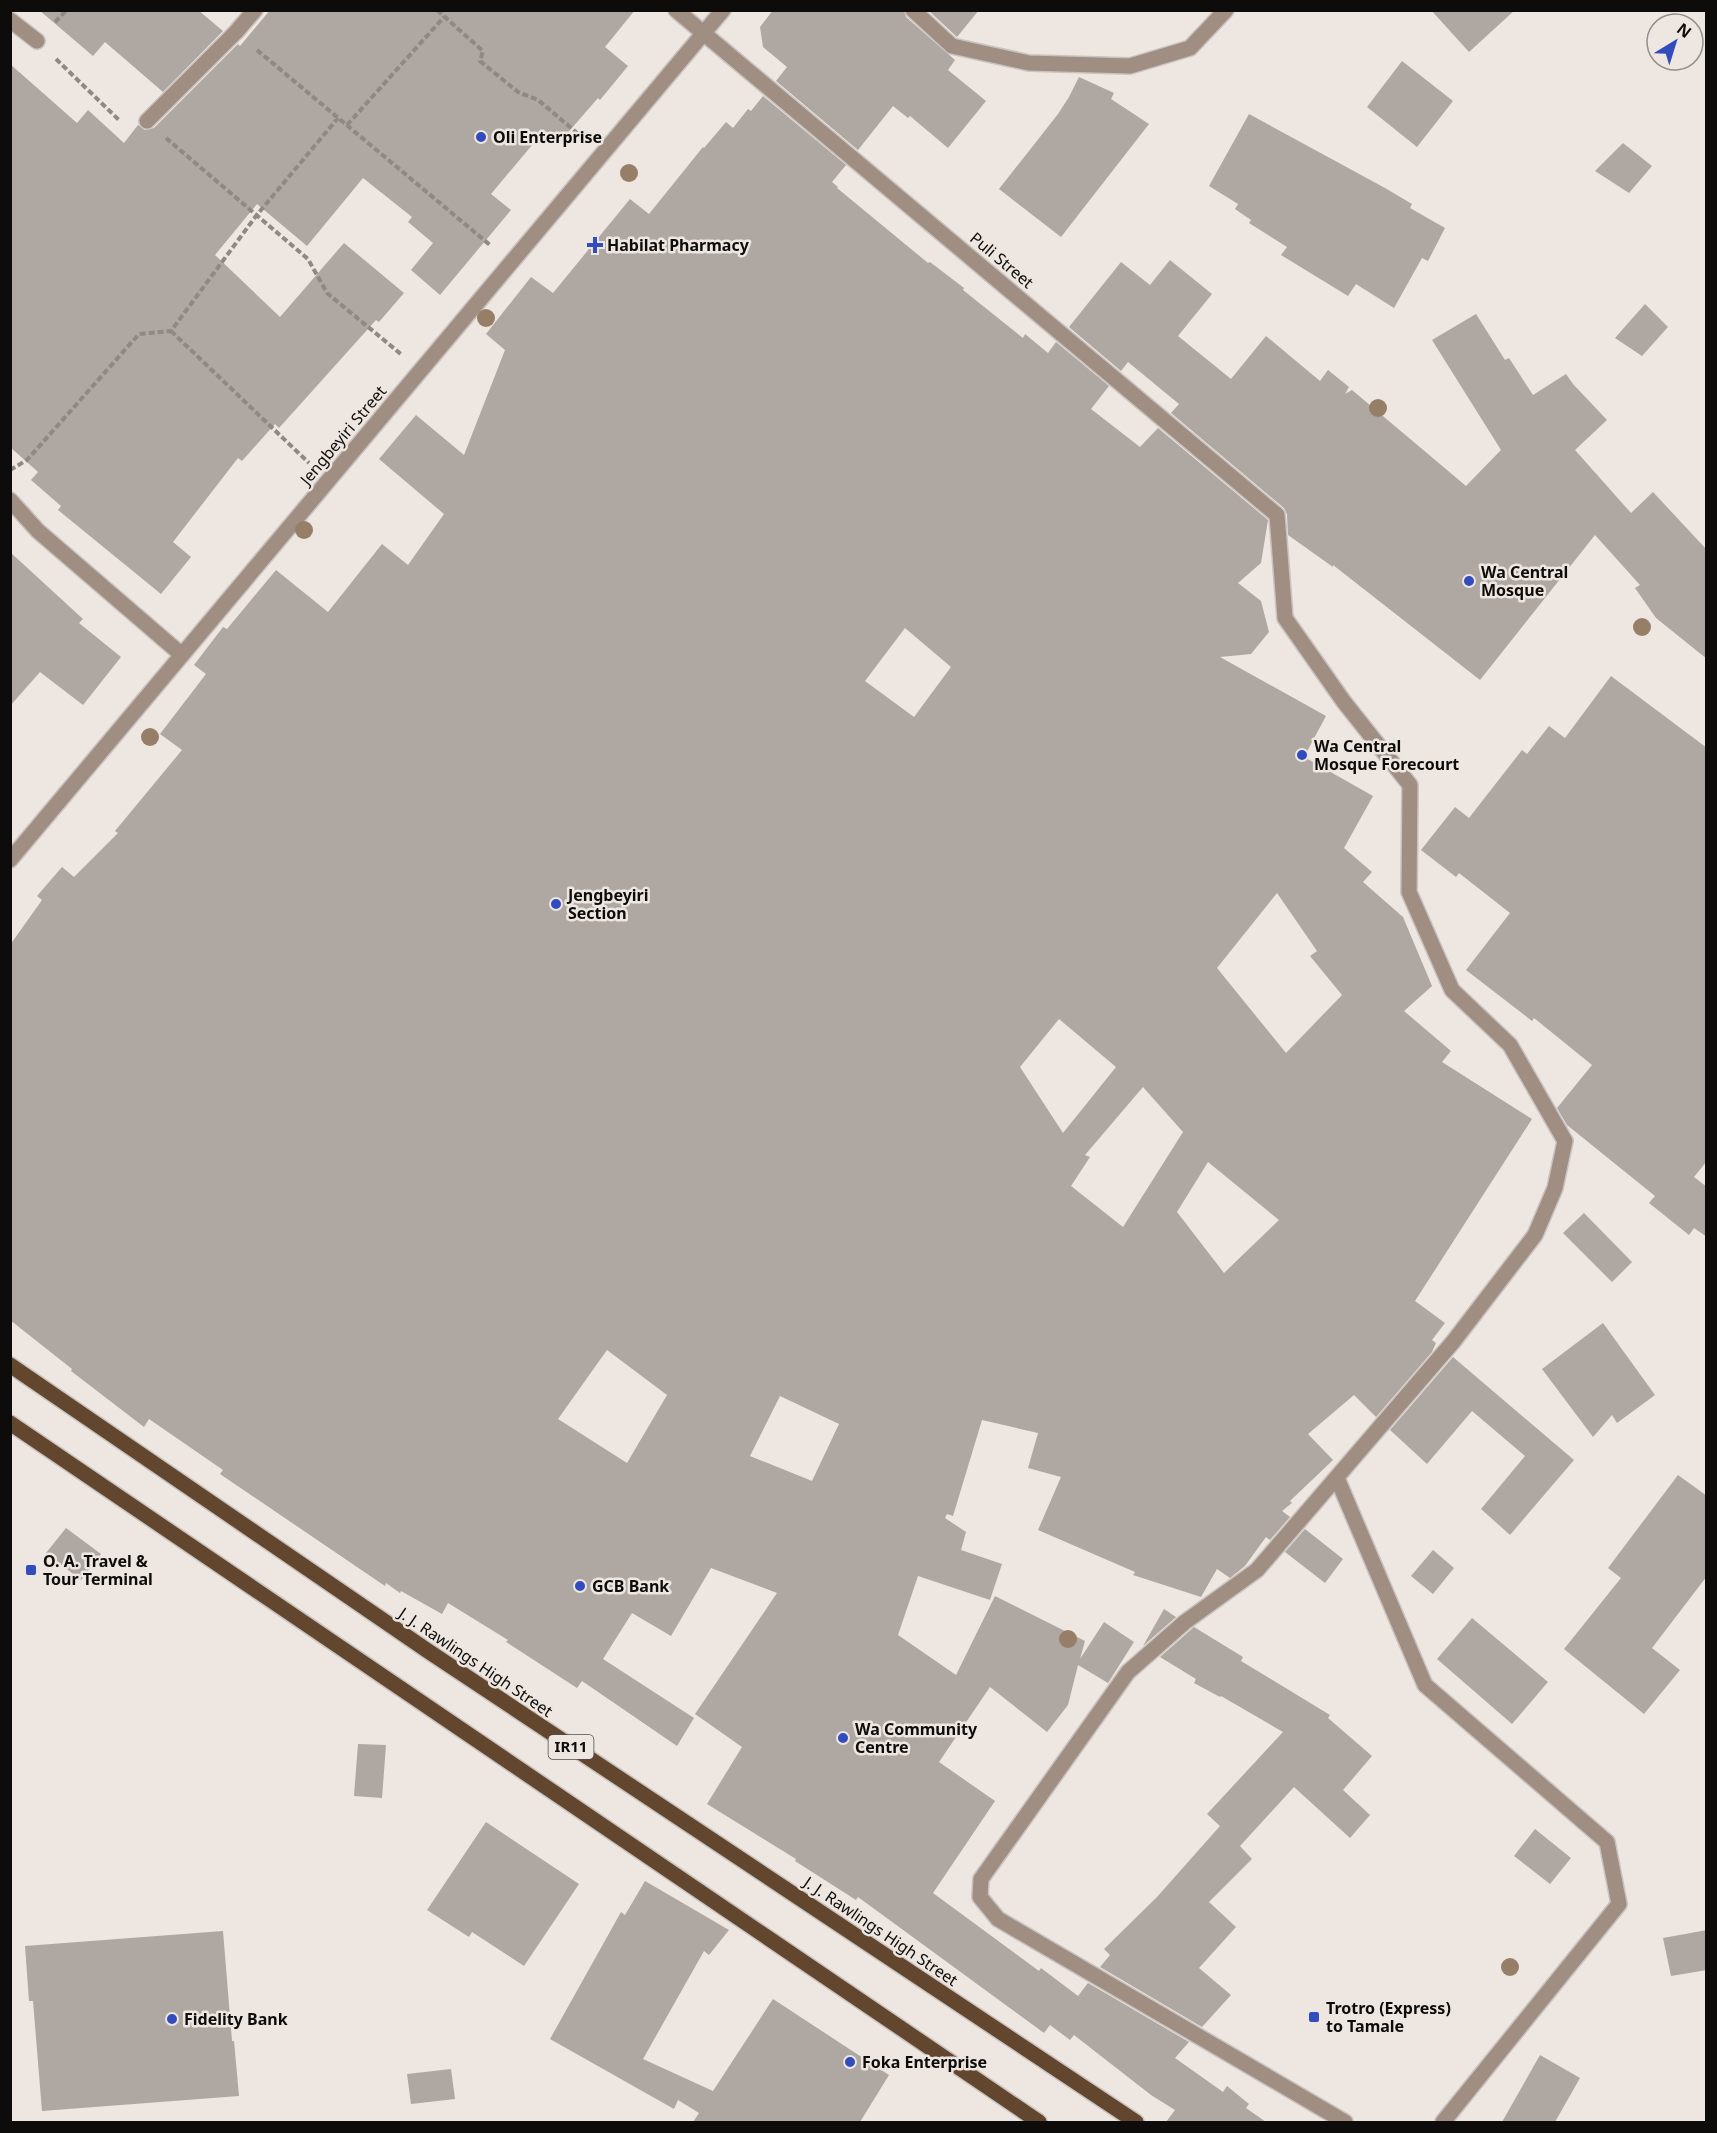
<svg xmlns="http://www.w3.org/2000/svg" width="1717" height="2133" viewBox="0 0 1717 2133" font-family="'Noto Sans',sans-serif">
	<style>
		.building { fill: #aea7a2; fill-rule: evenodd }
		.lines { fill: none; stroke-linecap: round; stroke-linejoin: round }
		.minor-casing { stroke: #c9c3bf; stroke-width: 18 }
		.major-casing { stroke: #c9c3bf; stroke-width: 18 }
		.path { stroke: #8e8985; stroke-width: 4; stroke-dasharray: 6 3; stroke-linecap: butt }
		.minor { stroke: #9f8e81; stroke-width: 15 }
		.major { stroke: #62462e; stroke-width: 15 }
		.tree { fill: #977f67 }
		.poi-dot { fill: #324cbd; stroke: #ede6e1; stroke-width: 2 }
		.labels { text-anchor: middle; stroke-width: 5; stroke-linejoin: round; paint-order: stroke }
		.shield { fill: #ede6e1; stroke: #514d4a; stroke-width: 1.5 }
		.shield-label { font-size: 15px; font-weight: bold; fill: #0e0c0a }
		.poi-label { font-size: 16px; font-weight: bold; fill: #0e0c0a; stroke: #ede6e1; text-anchor: start }
		.street-label { font-size: 16px; fill: #0e0c0a; stroke: #ede6e1 }
	</style>
	<rect width="100%" height="100%" fill="#ede6e1"/>
	<path class="building" d="M39,10H198L223,31L163,92L105,42L93,56Z
		M270,10H635L605,47L628,66L600,100L598,98L558,144L543,132L491,194L511,210L440,295L411,270L433,243L408,222L412,217L363,178L307,246L257,204L215,255L280,317L344,243L404,293L379,322L376,320L279,428L275,424L242,461L238,458L173,542L191,557L161,594L58,510L61,506L31,480L38,472L10,447V64L77,123L88,110L124,143L138,125L145,130L154,128L238,44L240,46Z
		M773,10H904L906,17L955,60L948,70L986,101L948,148L910,116L908,118L893,106L858,150L776,81L787,67L763,47L760,27Z
		M928,10H979L957,37Z
		M1431,10H1515L1469,52Z
		M1402,61L1453,101L1417,147L1367,107Z
		M1079,77L1114,93L1111,99L1149,124L1061,237L999,189L1058,114L1069,97Z
		M763,96L846,165L832,182L838,187L837,188L928,263L930,262L964,288L963,290L1023,338L1025,334L1048,353L1056,342L1109,386L1091,409L1140,447L1158,428L1268,520L1261,563L1238,583L1261,601L1269,632L1251,654L1220,657L1326,716L1304,757L1373,796L1344,848L1372,872L1363,882L1403,917L1432,986L1404,1011L1451,1051L1442,1062L1532,1119L1415,1301L1445,1323L1432,1340L1436,1343L1432,1352L1376,1417L1354,1395L1308,1434L1333,1460L1290,1501L1292,1503L1282,1511L1290,1517L1270,1540L1266,1537L1245,1566L1230,1578L1217,1569L1201,1597L1133,1575L1135,1572L1038,1530L1061,1477L1028,1468L1038,1433L982,1420L953,1516L947,1514L945,1518L966,1532L961,1550L1002,1564L990,1600L918,1576L898,1635L956,1675L995,1596L1085,1641L1080,1659L1104,1622L1134,1642L1108,1683L1078,1665L1068,1705L1047,1732L990,1687L939,1762L995,1801L933,1893L1039,1971L1041,1968L1078,1996L1088,1983L1189,2042L1175,2058L1223,2092L1227,2086L1249,2104L1246,2108L1266,2122H1166L1175,2110L1151,2095L1074,2035L1070,2040L1050,2025L1044,2033L858,1897L856,1900L795,1861L796,1859L707,1804L742,1747L695,1714L777,1593L711,1568L671,1636L632,1613L603,1659L694,1718L677,1746L582,1681L577,1688L506,1642L508,1640L448,1603L442,1614L401,1591L400,1593L386,1583L385,1586L220,1474L223,1470L149,1419L144,1427L71,1371L72,1369L10,1320V945L42,900L37,896L62,867L74,877L118,833L115,831L182,750L160,734L206,674L194,665L223,627L227,629L276,570L328,612L382,544L408,565L444,514L379,459L416,415L464,455L505,350L486,334L531,277L553,293L630,199L649,214L703,147L704,148L726,122L733,128L748,109L751,111ZM905,628L951,667L914,717L865,681ZM1277,893L1317,951L1310,956L1342,995L1286,1053L1217,968ZM1059,1019L1116,1067L1063,1133L1020,1067ZM1143,1087L1183,1132L1123,1227L1071,1186L1090,1157L1085,1155ZM1208,1162L1279,1220L1224,1273L1177,1212ZM607,1350L667,1395L627,1463L558,1419ZM780,1396L839,1424L812,1481L750,1456Z
		M1249,114L1385,188L1412,204L1410,208L1445,228L1428,261L1422,258L1394,308L1356,284L1348,296L1281,255L1287,247L1249,223L1251,220L1235,209L1238,204L1209,186Z
		M1623,143L1652,166L1629,193L1595,171Z
		M1170,260L1212,294L1178,336L1231,379L1266,336L1320,381L1328,370L1349,387L1345,394L1352,390L1466,486L1501,450L1432,340L1476,314L1505,360L1509,358L1533,395L1566,374L1573,384L1607,420L1575,450L1631,513L1653,492L1707,550V659L1656,618L1635,588L1640,585L1595,535L1480,680L1333,565V567L1288,535L1287,514L1284,508L1171,413L1179,404L1128,362L1121,371L1069,327L1121,262L1150,285Z
		M1645,304L1668,327L1642,356L1615,338Z
		M10,552L83,619L79,623L121,657L83,705L40,672L10,706Z
		M1611,676L1707,748V1161L1694,1177L1707,1187V1237L1694,1228L1689,1235L1649,1203L1655,1196L1567,1125L1557,1108L1592,1065L1534,1018L1532,1021L1466,970L1510,913L1459,873L1456,877L1421,850L1455,807L1469,818L1522,750L1527,754L1549,726L1565,738Z
		M1584,1213L1632,1262L1612,1282L1563,1233Z
		M1603,1323L1655,1395L1617,1423L1612,1415L1593,1437L1542,1369Z
		M1453,1357L1574,1460L1510,1535L1481,1509L1525,1456L1472,1411L1427,1464L1390,1430Z
		M1678,1475L1707,1496V1576L1652,1648L1680,1670L1644,1714L1564,1649L1621,1578L1608,1568Z
		M66,1528L101,1554L81,1580L46,1553Z
		M1305,1529L1343,1559L1325,1583L1285,1552Z
		M1433,1550L1454,1568L1433,1594L1411,1576Z
		M1164,1609L1176,1617L1143,1646Z
		M1472,1618L1548,1682L1512,1724L1437,1659Z
		M1194,1627L1243,1657L1241,1661L1330,1715L1328,1718L1372,1756L1343,1790L1370,1815L1350,1838L1294,1787L1240,1846L1252,1859L1209,1902L1236,1927L1199,1968L1231,1995L1202,2027L1100,1967L1110,1955L1104,1949L1157,1897L1220,1826L1207,1814L1283,1732L1221,1696L1220,1697L1194,1683L1196,1679L1160,1657Z
		M358,1744L386,1745L382,1798L354,1796Z
		M486,1822L579,1884L524,1966L472,1932L469,1937L427,1910Z
		M1535,1829L1571,1858L1550,1884L1514,1856Z
		M645,1881L729,1930L709,1955L704,1951L643,2059L713,2091L773,1999L889,2075L860,2122H693L699,2113L678,2100L674,2109L550,2039L621,1912L625,1915Z
		M1707,1930V1970L1671,1976L1663,1938Z
		M223,1931L232,2041H234L239,2096L42,2111L33,2001H29L25,1946Z
		M1540,2055L1580,2078L1555,2122H1502Z
		M451,2069L455,2099L411,2104L407,2074Z"/>
	<g class="lines">
		<defs>
			<path id="minor" d="M676,10L1277,515L1285,618L1344,702L1410,785L1409,892L1452,990L1510,1045L1565,1141L1555,1188L1535,1235L1453,1342L1257,1570L1185,1622L1128,1672L981,1879L980,1897L998,1919L1345,2122
				M913,10L952,46L1029,63L1130,66L1190,48L1226,10
				M10,20L37,41
				M147,121L236,32L255,10
				M10,500L38,531L182,655
				M10,860L723,10
				M1337,1478L1425,1685L1607,1842L1619,1904L1443,2122"/>
			<path id="major" d="M10,1365L428,1651L1136,2122
				M10,1423L1039,2122"/>
		</defs>
		<use href="#minor" class="minor-casing"/>
		<use href="#major" class="major-casing"/>
		<path class="path" d="M437,10L483,51L480,61L518,92L538,100L583,138
			M55,22L67,10
			M257,50L490,245
			M56,59L120,121
			M347,125L444,17
			M166,138L308,259L327,293L402,355
			M171,331L309,463
			M10,470L27,460L139,334L171,331L256,216L338,118"/>
		<use href="#minor" class="minor"/>
		<use href="#major" class="major"/>
	</g>
	<g class="tree">
		<circle cx="629" cy="173" r="9"/>
		<circle cx="486" cy="318" r="9"/>
		<circle cx="1378" cy="408" r="9"/>
		<circle cx="304" cy="530" r="9"/>
		<circle cx="1642" cy="627" r="9"/>
		<circle cx="150" cy="737" r="9"/>
		<circle cx="1068" cy="1639" r="9"/>
		<circle cx="1510" cy="1967" r="9"/>
	</g>
	<g class="poi-dot">
		<circle cx="481" cy="137" r="6"/>
		<path d="M592 236h6v6h6v6h-6v6h-6v-6h-6v-6h6z"/>
		<circle cx="1469" cy="581" r="6"/>
		<circle cx="1302" cy="755" r="6"/>
		<circle cx="556" cy="904" r="6"/>
		<rect x="25" y="1564" width="12" height="12" rx="3"/>
		<circle cx="580" cy="1586" r="6"/>
		<circle cx="843" cy="1738" r="6"/>
		<rect x="1308" y="2011" width="12" height="12" rx="3"/>
		<circle cx="172" cy="2019" r="6"/>
		<circle cx="850" cy="2062" r="6"/>
	</g>
	<g class="labels">
		<rect class="shield" x="548.5" y="1735" width="45" height="24" rx="4.5"/>
		<g class="shield-label">
			<text x="571" y="1752">IR11</text>
		</g>
		<g class="poi-label">
			<text x="493" y="143">Oli Enterprise</text>
			<text x="607" y="251">Habilat Pharmacy</text>
			<text x="1481" y="578">Wa Central<tspan x="1481" dy="18">Mosque</tspan></text>
			<text x="1314" y="752">Wa Central<tspan x="1314" dy="18">Mosque Forecourt</tspan></text>
			<text x="568" y="901">Jengbeyiri<tspan x="568" dy="18">Section</tspan></text>
			<text x="43" y="1567">O. A. Travel &amp;<tspan x="43" dy="18">Tour Terminal</tspan></text>
			<text x="592" y="1592">GCB Bank</text>
			<text x="855" y="1735">Wa Community<tspan x="855" dy="18">Centre</tspan></text>
			<text x="1326" y="2014">Trotro (Express)<tspan x="1326" dy="18">to Tamale</tspan></text>
			<text x="184" y="2025">Fidelity Bank</text>
			<text x="862" y="2068">Foka Enterprise</text>
		</g>
		<g class="street-label">
			<text transform="translate(1002 260) rotate(40)" y="6">Puli Street</text>
			<text transform="translate(343 435) rotate(-50)" y="6">Jengbeyiri Street</text>
			<text transform="translate(476 1662) rotate(34)" y="6">J. J. Rawlings High Street</text>
			<text transform="translate(881 1931) rotate(34)" y="6">J. J. Rawlings High Street</text>
		</g>
	</g>
	<rect width="1717" height="2133" fill="none" stroke="#0e0c0a" stroke-width="24"/>
	<g transform="translate(1675 42) rotate(38)"><circle r="28" fill="#ede6e1" stroke="#948f8b" stroke-width="1.5"/>
	<path d="M0-4.5L10 22L0 15L-10 22Z" fill="#324cbd"/>
	<text y="-9" font-size="16" font-weight="bold" text-anchor="middle" fill="#0e0c0a">N</text>
	</g>
</svg>
